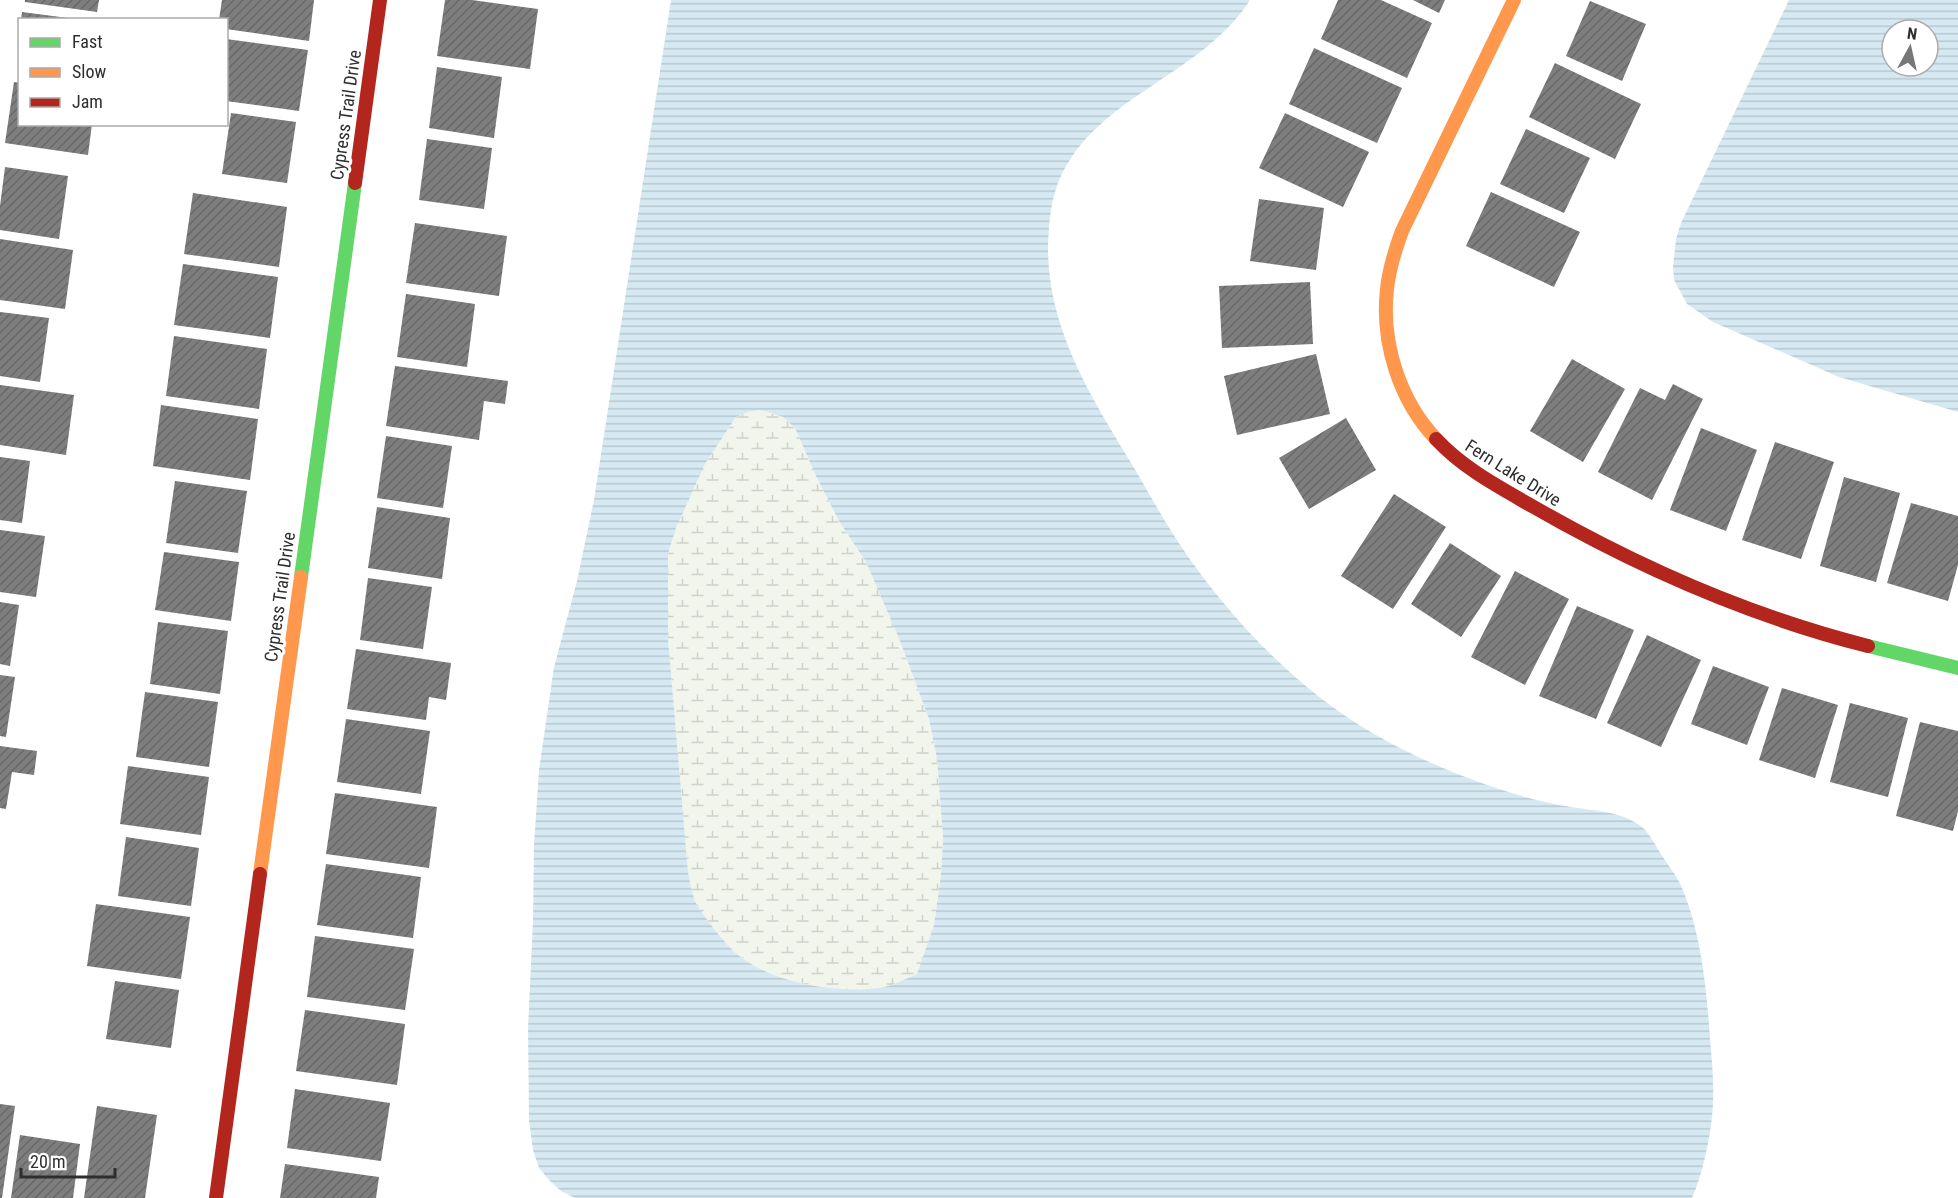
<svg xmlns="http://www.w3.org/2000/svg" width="1958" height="1198" viewBox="0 0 1958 1198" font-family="'Roboto Condensed',sans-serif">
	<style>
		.wetland { fill: url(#wetland-marsh) }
		.water { fill: url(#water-rules); fill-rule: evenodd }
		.building { fill: url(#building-hatch) }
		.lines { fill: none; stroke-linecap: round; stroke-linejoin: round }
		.fast { stroke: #63d668; stroke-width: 14 }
		.slow { stroke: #ff974d; stroke-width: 14 }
		.jam { stroke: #b3261e; stroke-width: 14 }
		.labels { text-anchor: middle; stroke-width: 6; stroke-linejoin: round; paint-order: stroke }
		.street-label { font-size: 18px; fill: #2e2e2e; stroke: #fff }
	</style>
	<defs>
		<pattern id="wetland-marsh" width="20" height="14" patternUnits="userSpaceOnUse" patternTransform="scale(1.5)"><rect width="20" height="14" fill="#f1f5eb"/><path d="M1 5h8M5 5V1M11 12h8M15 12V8" fill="none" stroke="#cfd2ca"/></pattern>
		<pattern id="water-rules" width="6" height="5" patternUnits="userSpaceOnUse" patternTransform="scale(1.5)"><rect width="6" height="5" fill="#d6e9f2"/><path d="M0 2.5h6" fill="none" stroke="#b8c8d0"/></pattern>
		<pattern id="building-hatch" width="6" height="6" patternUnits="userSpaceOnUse" patternTransform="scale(1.5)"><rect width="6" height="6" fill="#7e7e7e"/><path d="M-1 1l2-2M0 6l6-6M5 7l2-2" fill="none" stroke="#686868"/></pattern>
	</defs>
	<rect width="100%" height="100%" fill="#fff"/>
	<path class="wetland" d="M760,410L783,417L795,428L816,476L839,521L866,562L900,641L929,719L937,759L943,837L941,875L934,925L917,974C905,979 891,987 878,988C834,993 772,983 737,954C724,943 705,918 696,903C692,894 690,882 688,872L668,638V554L676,528L705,464L736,417L748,412Z"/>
	<path class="water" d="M671,0H1250C1201,78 1087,98 1056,189C1050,207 1049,226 1048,245C1047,326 1089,394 1130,461C1149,493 1167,527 1189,558C1237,626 1303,694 1376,735C1421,761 1476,783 1525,797C1538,800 1552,804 1565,806C1590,811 1621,810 1642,827C1650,834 1655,845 1661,854C1668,865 1677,876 1682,888C1701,932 1707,991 1710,1039C1712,1060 1714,1082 1713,1103C1712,1131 1703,1174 1692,1198H575L561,1191L550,1181L539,1168L533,1150L529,1120L528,1029L533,921L534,845L539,770L554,667L577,581L594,500ZM760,410L783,417L795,428L816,476L839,521L866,562L900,641L929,719L937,759L943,837L941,875L934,925L917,974C905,979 891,987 878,988C834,993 772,983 737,954C724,943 705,918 696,903C692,894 690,882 688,872L668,638V554L676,528L705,464L736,417L748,412Z
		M1789,0H1958V412L1839,377L1713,322L1687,304L1674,280L1673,267L1676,239L1681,223ZM1892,30H1928V66H1892Z"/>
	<path class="building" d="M25,0H99L97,12L25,2Z
		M222,0H314L309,41L226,29V20H219Z
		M445,0H472L538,9L530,69L437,56Z
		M1338,0H1381L1432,23L1407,78L1321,39Z
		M1413,0H1445L1439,13Z
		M1590,1L1646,24L1622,81L1566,56Z
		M22,12L68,18V20H21Z
		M226,39L308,50L299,111L226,101Z
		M1314,48L1402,88L1377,143L1289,104Z
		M1555,63L1641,104L1615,159L1529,117Z
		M437,67L502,77L494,138L429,128Z
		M14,82L20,83V124H92L88,155L5,143Z
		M231,113L296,122L287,183L222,174Z
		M1285,113L1369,152L1343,207L1259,168Z
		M1526,129L1590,158L1564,213L1500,184Z
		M427,139L492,148L484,209L419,200Z
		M5,167L68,176L59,239L0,230V206Z
		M1491,192L1580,232L1554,287L1466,246Z
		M193,193L287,207L279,267L184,254Z
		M1259,199L1324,208L1316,270L1250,261Z
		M415,223L507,236L499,296L406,283Z
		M0,239L73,250L65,309L0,300Z
		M183,264L278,277L270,338L174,325Z
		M1310,282L1313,344L1222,348L1219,286Z
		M406,294L475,304L467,367L397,357Z
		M0,312L49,318L40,382L0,376Z
		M174,336L267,349L259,409L166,396Z
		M1316,354L1330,414L1237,435L1224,376Z
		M1572,359L1625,389L1583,462L1530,431Z
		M395,366L508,381L505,404L484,401L479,440L386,426Z
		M1673,384L1703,399L1652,500L1598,472L1640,388L1665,400Z
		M0,385L74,395L66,455L0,445Z
		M161,405L258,419L250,480L153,466Z
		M1346,418L1376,470L1309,509L1279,458Z
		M1701,428L1757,450L1726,531L1670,510Z
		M386,436L452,446L443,508L377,498Z
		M1775,442L1834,462L1801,559L1742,540Z
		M0,457L30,461L22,523L0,520Z
		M1844,477L1900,493L1876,582L1820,566Z
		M175,481L247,491L238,553L166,543Z
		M1394,494L1446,527L1393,609L1341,576Z
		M1911,503L1958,516V565L1948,601L1887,583Z
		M377,507L450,518L442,579L368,568Z
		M0,530L45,536L36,597L0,592Z
		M1450,543L1501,576L1461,637L1411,604Z
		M164,552L239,562L231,621L155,610Z
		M1515,571L1569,599L1525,685L1471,657Z
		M368,578L432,587L423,649L360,640Z
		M0,602L19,605L10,666L0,664Z
		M1577,606L1634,630L1596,719L1539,696Z
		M158,622L228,631L220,694L150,684Z
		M1647,635L1701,660L1661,747L1607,723Z
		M356,649L451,663L446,700L429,697L426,720L347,709Z
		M1713,666L1769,687L1747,745L1691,724Z
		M0,675L15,677L6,737L0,736Z
		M1782,688L1838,705L1815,778L1759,760Z
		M145,692L218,702L209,767L136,757Z
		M1850,703L1908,718L1888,797L1830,782Z
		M346,719L430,731L421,794L337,782Z
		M1920,722L1958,731V811L1953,831L1896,816Z
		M0,746L37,751L34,775L12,772L6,809L0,808Z
		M128,766L209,777L201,835L120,824Z
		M335,793L437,807L429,868L326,854Z
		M126,837L199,848L191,906L118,896Z
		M326,864L421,877L413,938L317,925Z
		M96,904L190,917L181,979L87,966Z
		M315,936L414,949L405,1010L307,997Z
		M115,981L179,990L171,1048L106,1039Z
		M305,1010L405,1024L397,1085L296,1071Z
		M295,1089L390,1103L381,1161L287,1148Z
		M0,1104L15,1106L2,1198H0Z
		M97,1106L157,1115L145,1198H84Z
		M20,1135L80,1144L73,1198H11Z
		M285,1164L379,1177L376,1198H280Z"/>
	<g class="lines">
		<path class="fast" d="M301,577L355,183
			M1868,646L1958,668"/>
		<path class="slow" d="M1436,439C1399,400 1381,342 1387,289C1389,269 1395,250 1402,231L1514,0
			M260,874L301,577"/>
		<path class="jam" d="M355,183L380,0
			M1436,439C1463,468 1497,486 1532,506C1638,567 1749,616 1868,646
			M216,1198L260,874"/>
	</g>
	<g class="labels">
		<g class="street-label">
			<text transform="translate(346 115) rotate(-82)" y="6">Cypress Trail Drive</text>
			<text transform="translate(1513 473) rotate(32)" y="6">Fern Lake Drive</text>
			<text transform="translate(280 597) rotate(-82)" y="6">Cypress Trail Drive</text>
		</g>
	</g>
	<rect x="18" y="18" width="210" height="108" fill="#ffffff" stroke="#ababab" stroke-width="1.5"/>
	<rect x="30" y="38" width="30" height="9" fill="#63d668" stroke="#ababab" stroke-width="1.5"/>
	<text x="72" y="48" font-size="18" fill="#2e2e2e">Fast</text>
	<rect x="30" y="68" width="30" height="9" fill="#ff974d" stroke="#ababab" stroke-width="1.5"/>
	<text x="72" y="78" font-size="18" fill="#2e2e2e">Slow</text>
	<rect x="30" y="98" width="30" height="9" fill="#b3261e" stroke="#ababab" stroke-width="1.5"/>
	<text x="72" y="108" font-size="18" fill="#2e2e2e">Jam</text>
	<g transform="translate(1910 48) rotate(8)"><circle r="28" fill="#ffffff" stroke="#ababab" stroke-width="1.5"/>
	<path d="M0-4.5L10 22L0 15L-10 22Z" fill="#777777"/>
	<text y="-9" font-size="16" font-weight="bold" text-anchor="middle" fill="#2e2e2e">N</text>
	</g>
	<path d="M21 1168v9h94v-9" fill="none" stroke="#2e2e2e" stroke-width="3"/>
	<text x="30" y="1168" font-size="18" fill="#2e2e2e" stroke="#ffffff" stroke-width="4.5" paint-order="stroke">20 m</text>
</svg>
